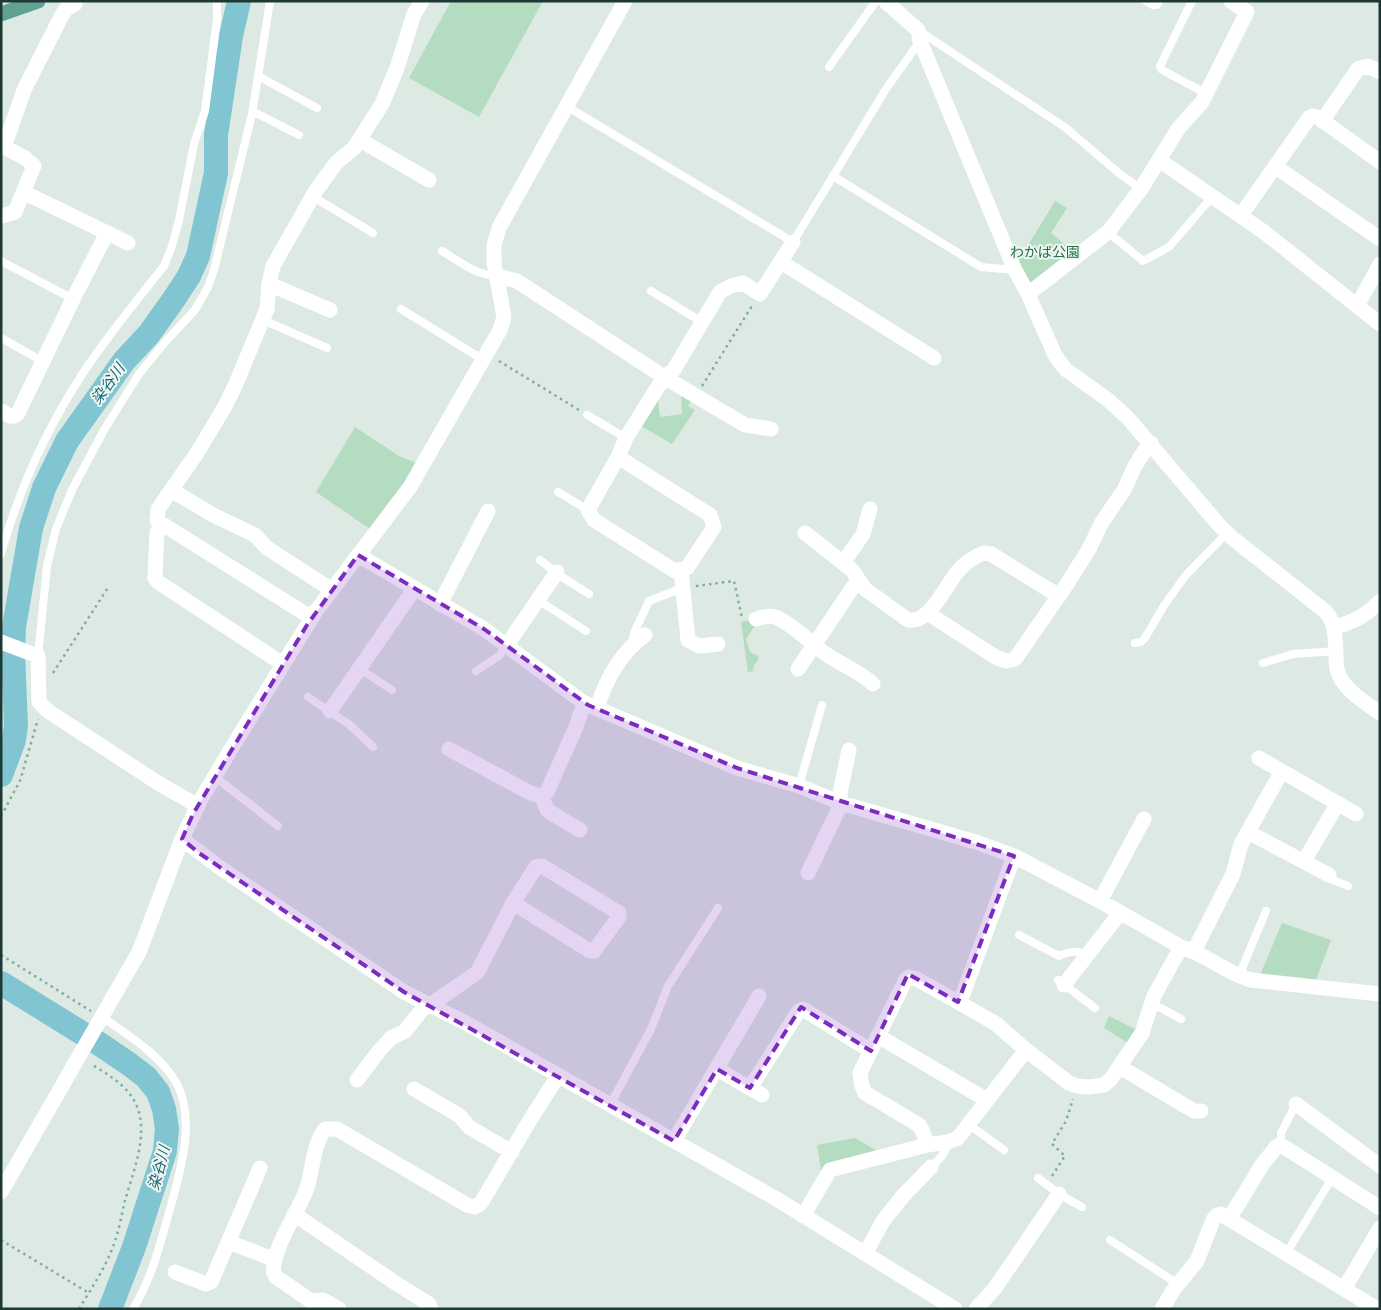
<svg xmlns="http://www.w3.org/2000/svg" width="1381" height="1310" viewBox="0 0 1381 1310" font-family="Raleway,'Noto Sans JP',sans-serif">
	<style>
		.green { fill: #b4dcc0 }
		.lines { fill: none; stroke-linecap: round; stroke-linejoin: round }
		.river { stroke: #81c4d2; stroke-width: 24 }
		.path { stroke: #7cafa0; stroke-width: 2.5; stroke-dasharray: 2.5 4; stroke-linecap: butt }
		.service { stroke: #fff; stroke-width: 8 }
		.minor { stroke: #fff; stroke-width: 15 }
		.primary { stroke: #5fa192; stroke-width: 15 }
		.marked { fill: #7b2cbf; fill-opacity: 0.2; stroke: #7b2cbf; stroke-width: 4; stroke-dasharray: 10 6; stroke-linejoin: round }
		.labels { text-anchor: middle; stroke-width: 4; stroke-linejoin: round; paint-order: stroke }
		.park-label { font-size: 14px; fill: #277146; stroke: #edf6f2 }
		.water-label { font-size: 15px; font-style: italic; fill: #176477; stroke: #edf6f2 }
	</style>
	<rect width="100%" height="100%" fill="#ddeae4"/>
	<path class="green" d="M451,1H543L479,117L409,78Z
		M1055,201L1067,208L1051,233L1075,253L1029,285L1014,255L1024,252Z
		M681,394L692,399L688,406L695,410L672,444L641,426L658,399L660,417L682,414Z
		M355,427L399,456L419,464L370,529L316,492Z
		M756,619L757,623L746,639L750,652L758,656L759,659L754,665L753,671L748,672L741,622Z
		M1282,923L1331,940L1316,980L1260,975Z
		M1109,1016L1139,1031L1131,1045L1104,1028Z
		M855,1138L879,1152L822,1177L817,1145Z"/>
	<g class="lines">
		<path class="river" d="M1,775L14,740L16,725L13,654L14,627L31,528L44,488L67,441L124,361L149,334L174,299L189,276L198,256L216,173V135L231,36L239,1
			M1,983L98,1043L129,1064L146,1077L158,1092L164,1109L167,1129L165,1151L134,1247L110,1309"/>
		<path class="path" d="M499,361L579,410
			M702,386L752,306
			M696,586L734,581L742,618
			M53,673L109,586
			M1,816L20,781L38,719
			M1,955L91,1011
			M1052,1176L1065,1156L1052,1144L1066,1121L1073,1099
			M1,1240L89,1293
			M79,1309C91,1289 104,1270 112,1249C118,1235 121,1219 124,1204C132,1174 150,1135 136,1104C127,1085 107,1074 91,1064"/>
		<path class="service" d="M1146,1L1153,5H1157L1159,1
			M1192,1L1160,66L1162,70L1207,94
			M918,30L1066,128L1120,174L1141,189
			M829,67L876,1
			M258,76L317,108
			M566,106L793,242L886,89L920,41
			M252,114H258L299,135
			M833,176L981,267L1015,270
			M312,196L373,233
			M1108,232L1143,261L1169,247L1212,197
			M442,251C459,261 477,276 497,276
			M1,261L73,299
			M651,291L702,322
			M401,309L482,359
			M263,320L327,348
			M1,338L44,362
			M587,415L626,438
			M558,492L588,510
			M1,554C19,489 48,426 85,370C109,334 137,300 164,266L171,249L179,220L194,144L205,111L217,19V1
			M540,560L562,577L589,594
			M538,600L586,631
			M633,643L634,633L649,601L682,588
			M1135,643L1141,642L1145,638L1165,604L1186,575L1227,533
			M38,656L47,566L56,529L72,490L104,430L139,374L166,341L195,310L208,287L214,270L252,114L270,1
			M1263,663L1293,654L1336,651
			M360,669L392,690
			M476,671L499,656L507,645
			M308,697L350,725L373,747
			M215,777L278,826
			M799,786L822,705
			M1329,875L1330,879L1348,886
			M1019,935L1059,956C1071,951 1076,950 1087,956
			M1240,977L1243,966L1266,911
			M1058,980L1095,1008
			M1150,1005L1161,1008L1181,1019
			M102,1017C129,1036 158,1053 176,1082C186,1100 187,1122 185,1142C182,1167 175,1192 168,1216C159,1248 151,1280 133,1309
			M610,1105L651,1029L668,986L718,908
			M968,1124L1004,1150
			M1281,1145V1133L1296,1104
			M931,1167C938,1161 947,1152 948,1142
			M1038,1178L1059,1194L1082,1207
			M1110,1240L1178,1284
			M1286,1254L1332,1178"/>
		<path class="minor" d="M885,1L918,30L920,41L1015,270L1028,294L1055,355L1065,369L1107,399L1127,417L1219,525L1231,537L1326,612C1339,628 1334,650 1337,669C1341,688 1364,702 1380,713
			M1322,121L1358,69L1368,66L1380,72
			M360,140L429,180
			M1159,160L1264,232L1380,324
			M1276,167L1380,239
			M23,192L128,243
			M1241,215L1309,118L1313,116L1319,118L1380,162
			M1,216L15,212L34,166L25,158L4,147L24,90L62,15L66,9L75,4
			M781,262L934,358
			M497,276L517,281L664,377L745,425L771,429
			M269,284L330,310
			M1028,294L1108,232L1141,189L1178,129L1202,102L1247,12L1231,1
			M1357,306L1380,264
			M1,411C7,414 13,420 18,413L73,299L107,233
			M618,457L710,515L714,527L687,568L675,571L594,520L588,510L618,457L626,438L664,377L673,371L720,292L731,286L743,283L760,294L793,242
			M171,490L213,515L255,535L267,548L332,590
			M161,525L157,520L158,509L197,453L224,408L235,386L267,309L269,284L273,266L315,192L336,163L354,148L382,104L397,68L414,14L422,1
			M805,533L852,570L865,589L908,620C930,624 945,586 958,571C964,564 974,557 983,553L991,554L1059,596
			M358,555L484,629L584,703L737,768L799,786L841,803L979,843L1014,856L1100,901L1181,947C1206,954 1226,973 1251,980L1380,994
			M843,563L863,534L870,509
			M681,570L688,640L699,646L718,644
			M440,604L488,511
			M929,614L997,658L1007,661L1015,659L1067,584L1089,549L1102,522L1124,490L1135,466L1145,450L1151,443
			M756,619C762,617 769,615 775,617C788,621 812,643 823,652C839,664 858,670 873,684
			M1334,627C1352,623 1367,615 1380,601
			M1,642L38,656L39,702L48,711L158,783L198,806
			M507,645L557,572
			M283,664L158,582L155,578L157,532L161,525H164L312,618
			M798,669L853,587L859,581
			M597,708C606,679 620,653 645,635
			M330,711L415,588
			M449,749L530,793L541,796L547,792L576,727L584,703
			M1259,758L1356,814
			M541,796L548,811L580,830
			M1248,832L1329,875
			M182,839L219,867L404,992L466,1023L775,1198L955,1309
			M1304,861L1338,803
			M808,873L841,804L840,793L849,750
			M1100,901L1144,819
			M1194,951L1233,874L1241,844L1282,771
			M1064,985L1120,913
			M958,1002L963,994L1014,856
			M878,1036L987,1100
			M1120,1067L1194,1111H1201
			M717,1069L762,1095
			M357,1080L379,1051L391,1038L405,1031L424,1007L430,1005L475,974L478,971L513,903L536,867L542,866L619,913V917L594,951H590L513,903
			M750,1088L798,1012L803,1009L871,1051
			M414,1089L460,1116L469,1127L512,1152
			M1296,1104L1380,1166
			M674,1141L759,996
			M927,1145L923,1132L919,1125L865,1093L862,1086L860,1073L906,979L909,977L917,979L995,1023L1026,1050L1069,1083L1077,1086L1088,1087L1104,1085L1111,1079L1142,1033L1154,996L1181,947
			M1,1192L139,952L182,839L200,801L231,749L316,611L410,487L500,330L504,317L494,263V245L499,228L625,1
			M294,1214L394,1282L429,1304L431,1309
			M803,1216L830,1170L927,1145L948,1142L958,1138L1026,1050
			M1229,1219L1262,1165L1277,1146L1281,1145L1380,1208
			M229,1242L275,1260
			M865,1254L883,1221L902,1197L931,1167
			M175,1272L206,1284L211,1282L260,1168
			M1344,1289L1380,1228
			M339,1309L323,1300L311,1301L276,1277L273,1271C276,1240 297,1216 307,1188C313,1169 313,1145 325,1129H337L467,1205L475,1207L481,1203L530,1120L558,1076
			M976,1309L995,1288L1059,1194
			M1162,1309L1174,1289L1197,1261L1213,1220L1217,1215L1221,1214L1377,1309"/>
		<path class="primary" d="M1,14L38,1"/>
	</g>
	<path class="marked" d="M358,555L484,629L588,705L737,768L1014,856L958,1002L908,974L871,1051L801,1007L750,1088L717,1069L674,1141L404,992L199,853L182,839L193,814L307,625Z"/>
	<g class="labels">
		<g class="park-label">
			<text x="1045" y="257">わかば公園</text>
		</g>
		<g class="water-label">
			<text transform="translate(108 384) rotate(-54)" y="5">染谷川</text>
			<text transform="translate(159 1168) rotate(-75)" y="5">染谷川</text>
		</g>
	</g>
	<rect width="1381" height="1310" fill="none" stroke="#1e3933" stroke-width="5"/>
</svg>
